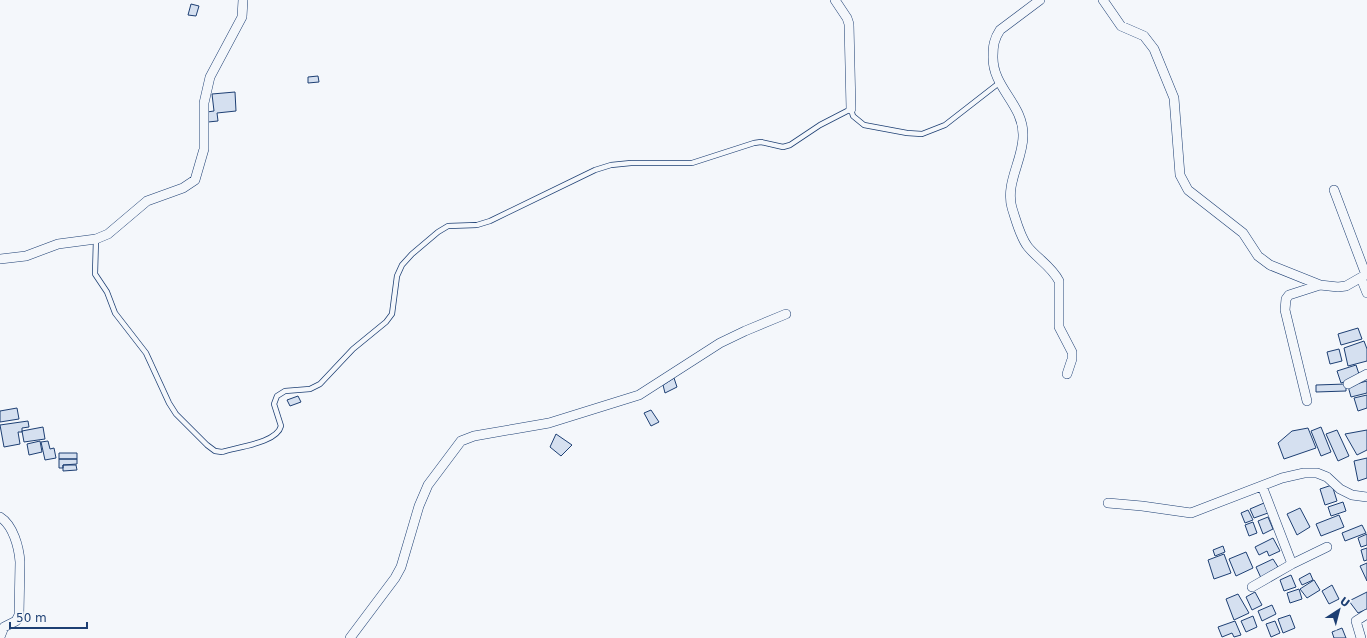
<svg xmlns="http://www.w3.org/2000/svg" width="1367" height="638" viewBox="0 0 1367 638" font-family="'DejaVu Sans',sans-serif">
	<style>
		.building { fill: #d5e0f0; stroke: #1d3f73 }
		.lines { fill: none; stroke-linecap: round; stroke-linejoin: round }
		.service-casing { stroke: #1d3f73; stroke-width: 6 }
		.minor-casing { stroke: #1d3f73; stroke-width: 10 }
		.service { stroke: #f4f7fb; stroke-width: 4.5 }
		.minor { stroke: #f4f7fb; stroke-width: 9 }
	</style>
	<rect width="100%" height="100%" fill="#f4f7fb"/>
	<path class="building" d="M191,4L199,6L196,16L188,15Z
		M318,76L319,82L308,83V77Z
		M235,92L236,111L217,113L218,121L208,122L207,112L214,111L212,94Z
		M1358,328L1362,339L1341,345L1338,334Z
		M1364,341L1367,349V361L1348,366L1344,348Z
		M1339,349L1342,361L1330,364L1327,352Z
		M1356,365L1360,377L1341,383L1337,371Z
		M674,378L677,387L665,393L663,385Z
		M1367,381V393L1351,397L1348,386Z
		M1346,384V391L1316,392V385Z
		M1367,395V408L1358,411L1354,398Z
		M298,396L301,402L290,406L287,400Z
		M17,408L19,419L0,422V411Z
		M651,410L659,422L651,426L644,413Z
		M28,421L29,427L22,428V432H18L20,444L4,447L0,425Z
		M43,427L45,439L24,442L22,431Z
		M1321,427L1331,452L1321,456L1311,431Z
		M1308,428L1316,448L1284,459L1278,443L1292,431Z
		M1337,430L1349,456L1338,461L1326,434Z
		M1367,430V450L1357,455L1345,434Z
		M556,434L572,445L561,456L550,447Z
		M40,441L42,452L29,455L27,444Z
		M48,441L50,449L54,448L56,458L45,460L41,442Z
		M59,453H77V459H59Z
		M1367,458V478L1358,481L1354,461Z
		M59,459H77V464L63,465V468H59Z
		M63,465H76L77,470L63,471Z
		M1332,485L1337,501L1325,505L1320,489Z
		M1343,502L1346,511L1331,516L1328,507Z
		M1264,503L1268,513L1254,518L1250,509Z
		M1300,508L1310,527L1297,535L1287,514Z
		M1248,510L1253,520L1245,523L1241,513Z
		M1339,515L1344,527L1321,536L1316,524Z
		M1268,517L1273,529L1263,534L1258,521Z
		M1253,522L1257,533L1249,536L1245,525Z
		M1362,525L1366,533L1345,541L1342,533Z
		M1367,534V545L1361,547L1358,538Z
		M1273,538L1280,551L1269,556L1267,551L1259,555L1255,547Z
		M1223,546L1225,552L1215,556L1213,550Z
		M1367,548V560L1364,561L1361,550Z
		M1246,552L1253,568L1236,576L1229,559Z
		M1224,554L1231,573L1214,579L1208,560Z
		M1273,559L1278,567L1261,578L1256,567Z
		M1367,563V581L1360,566Z
		M1310,573L1313,580L1302,585L1299,579Z
		M1291,575L1296,587L1284,591L1280,580Z
		M1314,580L1320,590L1307,598L1300,589Z
		M1332,585L1339,599L1329,604L1322,591Z
		M1299,589L1302,599L1290,603L1287,593Z
		M1255,592L1262,605L1252,610L1246,597Z
		M1367,592V609L1358,613L1349,601Z
		M1238,594L1249,613L1234,620L1226,599Z
		M1272,605L1276,614L1262,621L1258,611Z
		M1290,615L1295,628L1283,633L1278,619Z
		M1253,616L1257,627L1246,632L1241,621Z
		M1235,621L1241,635L1234,637L1232,633L1222,637L1218,627Z
		M1275,621L1280,633L1271,637L1266,624Z
		M1342,628L1346,638H1334L1332,632Z"/>
	<g class="lines">
		<defs>
			<path id="service" d="M96,239L95,274L107,292L115,313L146,353L169,403L176,414L207,445L215,451L222,452C237,447 277,443 281,426L274,404L277,396L285,391L310,389L320,384L353,349L386,322L392,314L397,276L402,265L412,254L438,232L448,226L477,225L490,221L595,170L611,165L631,163H692L754,143L761,142L783,147L790,145L820,125L851,109L853,116L864,125L907,133L922,134L945,125L999,83"/>
			<path id="minor" d="M835,0L847,18L849,24L851,109
				M1040,0L1000,30C994,39 993,46 993,56C992,88 1024,104 1023,136C1023,160 1005,183 1012,208C1016,220 1020,237 1028,247C1038,259 1052,267 1059,281V327L1072,352V359L1067,374
				M1103,0L1121,26L1144,36L1154,49L1174,98L1180,175L1188,190L1243,233L1258,256L1270,265L1320,285L1338,287L1346,286L1367,274
				M1334,190L1366,275
				M0,259L26,256L58,244L96,239L108,234L147,201L183,188L195,180L204,149V103L210,77L242,17L243,0
				M1361,278L1367,293
				M1348,384L1367,374
				M1307,401L1285,310L1286,299L1289,295L1320,285
				M1262,486L1292,564L1327,547
				M1108,503L1142,506L1191,513L1282,478L1304,473H1317L1327,477L1340,489L1352,495L1367,497
				M0,517C13,525 19,547 20,562L19,615L16,621L4,627L0,637
				M1252,587L1292,564
				M350,638L395,578L401,567L419,506L428,485L461,441L474,436L549,423L639,395L720,343L745,331L786,314
				M1361,638L1356,621L1367,614"/>
		</defs>
		<use href="#service" class="service-casing"/>
		<use href="#minor" class="minor-casing"/>
		<use href="#service" class="service"/>
		<use href="#minor" class="minor"/>
	</g>
	<g transform="translate(1339 610) rotate(36)" stroke="#f4f7fb" stroke-width="3" paint-order="stroke">
	<path d="M0-3L7 15L0 10L-7 15Z" fill="#1d3f73"/>
	<text y="-6" font-size="11" font-weight="bold" text-anchor="middle" fill="#1d3f73">U</text>
	</g>
	<path d="M10 622v6h77v-6" fill="none" stroke="#1d3f73" stroke-width="2"/>
	<text x="16" y="622" font-size="12" fill="#1d3f73" stroke="#f4f7fb" stroke-width="3" paint-order="stroke">50 m</text>
</svg>
